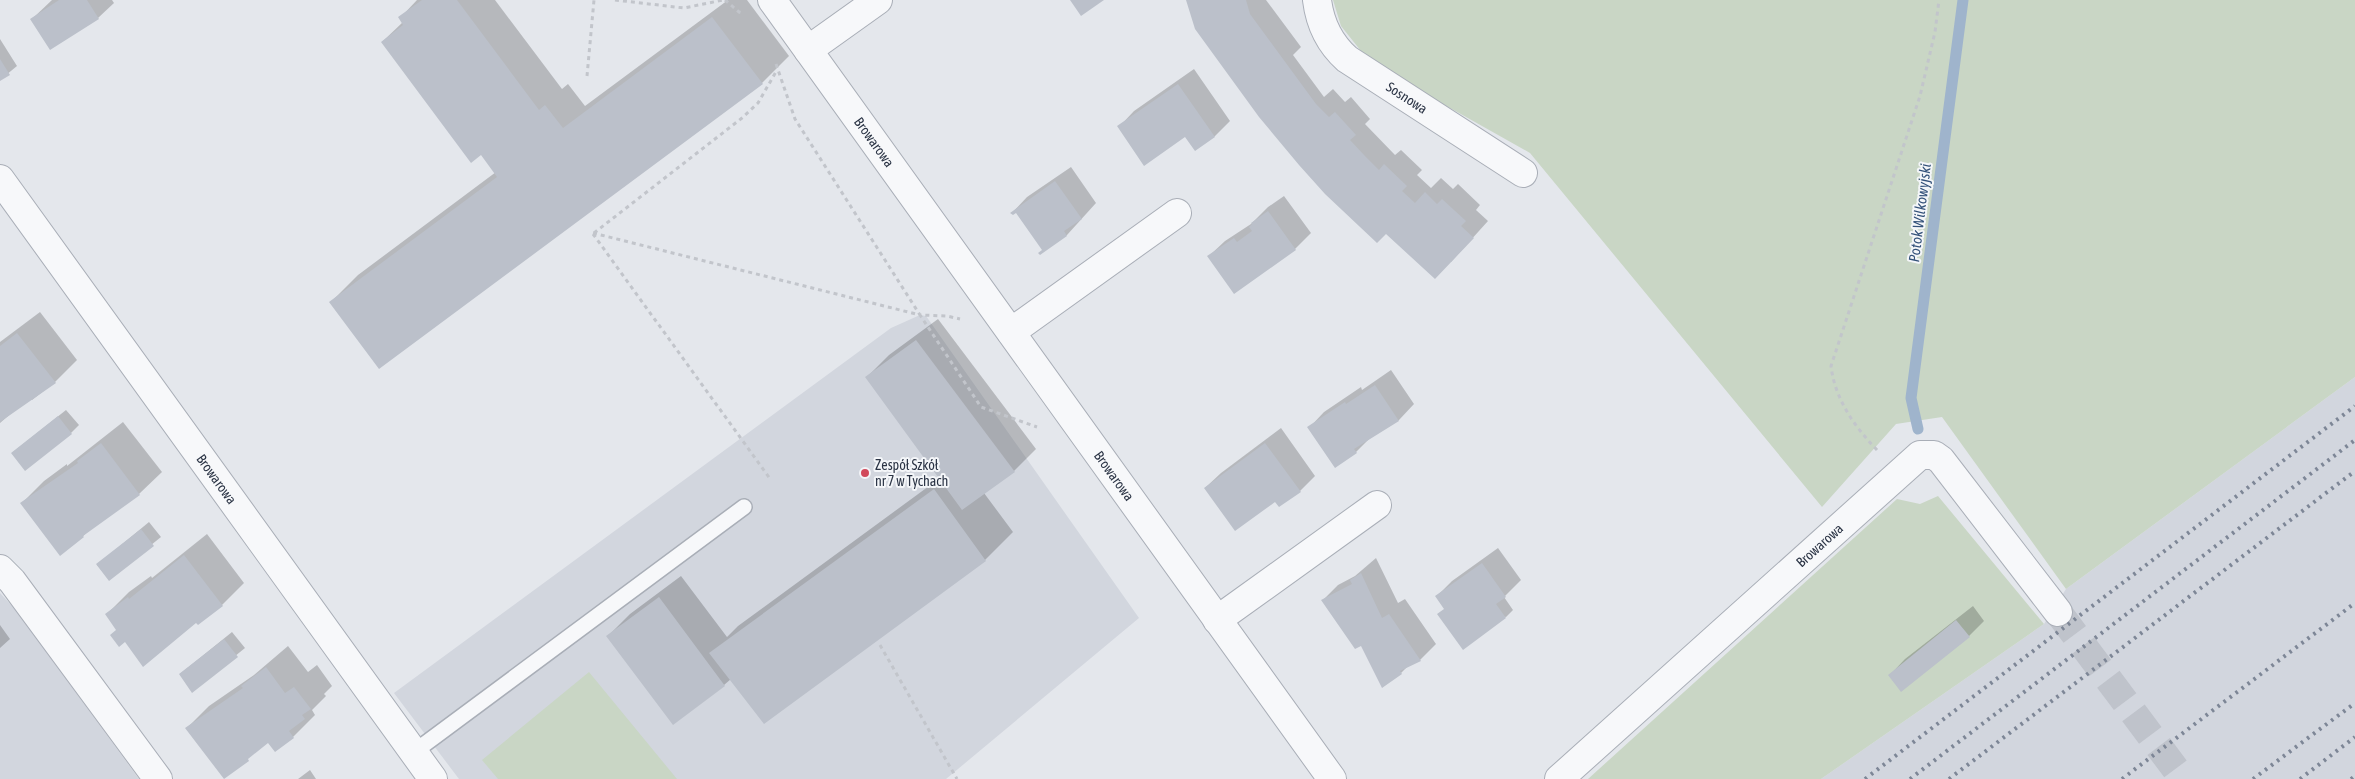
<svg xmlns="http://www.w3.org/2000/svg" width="2355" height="779" viewBox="0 0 2355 779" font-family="'Asap Condensed',sans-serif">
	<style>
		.built { fill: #d2d6de }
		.green { fill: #c9d6c5 }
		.shadow { fill: #0003 }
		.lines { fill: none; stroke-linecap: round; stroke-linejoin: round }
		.stream { stroke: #9fb4cc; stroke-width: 11 }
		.building { fill: #bbc0ca }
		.street-tunnel { stroke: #bfc3cb; stroke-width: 28; stroke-dasharray: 28 14; stroke-linecap: butt }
		.lane-casing { stroke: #a9aeb7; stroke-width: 18 }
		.street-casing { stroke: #a9aeb7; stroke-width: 30 }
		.path { stroke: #c2c5cb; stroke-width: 3; stroke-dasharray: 4 4; stroke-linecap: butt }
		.lane { stroke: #f7f8fa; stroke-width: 15 }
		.street { stroke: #f7f8fa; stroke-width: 28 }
		.rail { stroke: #7d8696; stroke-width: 4; stroke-dasharray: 2.5 5; stroke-linecap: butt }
		.poi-dot { fill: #d1495b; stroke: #f4f6f9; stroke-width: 2 }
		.labels { text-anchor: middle; stroke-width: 4; stroke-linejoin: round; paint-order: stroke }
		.street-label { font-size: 14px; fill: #2b3445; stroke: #f4f6f9 }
		.poi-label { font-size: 14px; fill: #2b3445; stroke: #f4f6f9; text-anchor: start }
		.water-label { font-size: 15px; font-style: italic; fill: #34527a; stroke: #f4f6f9 }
	</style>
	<rect width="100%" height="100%" fill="#e4e7ec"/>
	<path class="built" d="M920,315L926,316L1139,618L946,779H459L394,693L891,328Z
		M2355,377V779H1821L2044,624L2066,589Z
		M0,593L14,608L139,779H0Z"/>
	<path class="green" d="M1333,0H2355V377L2066,589L1942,417L1896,424L1822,507L1530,153L1411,86L1361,51L1341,26Z
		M1938,496L2044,624L1821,779H1588L1897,499L1920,504Z
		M589,672L677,779H498L482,760Z"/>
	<path class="shadow" d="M52,0H112L114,3L98,18L32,19Z
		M417,0H495L562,89L568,84L585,106L728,0H747L789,56L762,83L331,302L358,275L496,172L481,153L382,42L403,22L400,18Z
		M1188,0H1266L1301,47L1293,55L1324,97L1333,89L1345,102L1351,97L1370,119L1365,124L1395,155L1401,150L1422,170L1417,175L1431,188L1441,178L1453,189L1458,184L1480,205L1476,210L1488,221L1451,262Z
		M0,39L17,66L0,80Z
		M1194,69L1230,121L1215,136L1195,149L1185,136L1119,127L1134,111Z
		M1071,167L1096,203L1067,235L1043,249L1016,212L1012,213L1027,197Z
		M1284,196L1311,233L1295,249L1209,256L1225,241L1251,224L1268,207Z
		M40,312L77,360L55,382L32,400L30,397L0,423V342Z
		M938,319L1036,449L1014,471L984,493L1013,532L985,560L764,722L731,679L724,685L608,636L630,614L681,576L727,637L738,626L940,478L867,377L889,355Z
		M1391,370L1414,404L1399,420L1370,438L1356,452L1335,466L1309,428L1324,412L1361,387L1362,390Z
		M66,410L79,425L71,433L12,453Z
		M123,422L162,472L139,494L93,527L83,536L22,503L44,481L67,464V466Z
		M1281,428L1315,476L1300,491L1275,500L1205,488L1221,473Z
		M149,522L161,537L109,579L97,565Z
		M207,534L244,583L222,605L196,621L117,629L107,614L129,592L151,576L152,578Z
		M1498,548L1521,580L1504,597L1513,610L1506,617L1445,608L1437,596L1452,581Z
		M1376,558L1398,603L1405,599L1436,644L1420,660L1408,666L1401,673L1361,645L1323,600L1338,585L1355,576Z
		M1973,606L1984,621L1969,636L1890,675L1905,659Z
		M0,625L10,639L0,648Z
		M232,632L245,648L192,691L180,674Z
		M288,646L308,672L317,665L332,686L324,694L326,696L312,710L315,715L293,737L275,750L268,741L187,728L209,706L254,675Z
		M310,770L316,779H298Z"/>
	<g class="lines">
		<path class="stream" d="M1918,429L1911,398L1963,0"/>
	</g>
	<path class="building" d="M59,0H87L99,19L50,50L30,19Z
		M422,0H457L539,110L545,105L563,128L712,17L763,84L379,369L329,302L497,177L481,155L471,163L381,42L403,25L398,17Z
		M1070,0H1104L1081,16Z
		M1186,0H1246L1250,14L1316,104L1329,117L1335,112L1356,135L1350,140L1364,155L1379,170L1384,164L1407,186L1402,191L1415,203L1425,192L1437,204L1442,199L1466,221L1461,226L1474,238L1435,279L1386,234L1377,243L1325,194L1299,165L1259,117L1195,29Z
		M0,59L10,75L0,81Z
		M1178,84L1215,137L1195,151L1185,137L1144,166L1117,126Z
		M1055,181L1082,219L1064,231L1067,236L1040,255L1038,253L1042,250L1016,213L1013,215L1010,213Z
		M1268,211L1296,250L1234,294L1207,256L1234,238L1237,242L1252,231L1249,227L1252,224L1251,223Z
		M17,333L56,383L0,422V346Z
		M916,340L1015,472L962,510L865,377Z
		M1375,385L1399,421L1354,449L1357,453L1335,468L1307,427L1345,402L1346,404Z
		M58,416L72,434L25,471L11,453Z
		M101,443L140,495L83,536L84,537L60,556L20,503L78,463L77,461Z
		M1265,443L1301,492L1279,507L1275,502L1235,531L1204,488Z
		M934,489L986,561L764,724L709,653Z
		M141,529L154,546L109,581L96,564Z
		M184,555L223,606L198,625L196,623L143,667L125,642L119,647L110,635L116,630L105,614L128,597L129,599Z
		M1482,563L1506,597L1496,604L1506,618L1463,650L1437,614L1444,609L1435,596Z
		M1361,573L1382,618L1389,614L1421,661L1400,671L1402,674L1382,688L1361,646L1355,649L1321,600L1352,584L1350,580Z
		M659,597L725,686L673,725L606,636Z
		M1956,620L1970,637L1901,692L1888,675Z
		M224,639L238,657L192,693L179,674Z
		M266,667L285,693L294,687L311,709L302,715L305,719L289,731L294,738L275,752L268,743L248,759L249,761L224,779L185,728L243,688L241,686Z"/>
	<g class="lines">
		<path class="street-tunnel" d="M2058,612L2183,779"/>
		<defs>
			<path id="lane" d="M414,752L744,507"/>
			<g id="street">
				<path id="s1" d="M772,0L1332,779"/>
				<path id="s2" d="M1317,0C1320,24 1329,43 1347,59L1523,173"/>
				<path d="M808,50L878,0"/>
				<path id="s3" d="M0,179L433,779"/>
				<path d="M1011,332L1177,213"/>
				<path d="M0,569L12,581L158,779"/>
				<path d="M1217,620L1377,505"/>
				<path id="s4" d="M1559,779L1920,455H1934L1941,460L2058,612"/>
			</g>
		</defs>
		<use href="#lane" class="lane-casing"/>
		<use href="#street" class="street-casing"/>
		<path class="path" d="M615,0L684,8L723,0
			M725,0L739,12L742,13
			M776,64L795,119L920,315L947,316L960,319
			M587,76L594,0
			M593,233L920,315L981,407L1037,427
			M594,233L742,118L758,103L777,70
			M593,234L771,480
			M1877,450C1854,426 1835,399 1831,366L1920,96L1935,32L1939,0
			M880,645L957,779"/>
		<use href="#lane" class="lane"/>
		<use href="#street" class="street"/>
		<path class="rail" d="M1865,779L2355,406
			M1910,779L2355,440
			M1949,779L2355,471
			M2122,779L2355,603
			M2253,779L2355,703
			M2300,779L2355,737
			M2351,779L2355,776"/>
	</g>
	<circle class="poi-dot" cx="865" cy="473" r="5"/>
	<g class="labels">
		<g class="street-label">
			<text dy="5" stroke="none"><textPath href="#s2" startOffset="139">Sosnowa</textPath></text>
			<text dy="5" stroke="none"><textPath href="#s1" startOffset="175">Browarowa</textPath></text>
			<text dy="5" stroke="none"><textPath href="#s1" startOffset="586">Browarowa</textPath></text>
			<text dy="5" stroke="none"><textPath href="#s3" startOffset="370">Browarowa</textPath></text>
			<text dy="5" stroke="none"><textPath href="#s4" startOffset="350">Browarowa</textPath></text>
		</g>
		<g class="poi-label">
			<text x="875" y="470">Zespół Szkół<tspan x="875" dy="16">nr 7 w Tychach</tspan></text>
		</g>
		<g class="water-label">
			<text transform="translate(1920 213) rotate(-83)" y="5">Potok Wilkowyjski</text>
		</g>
	</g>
</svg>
